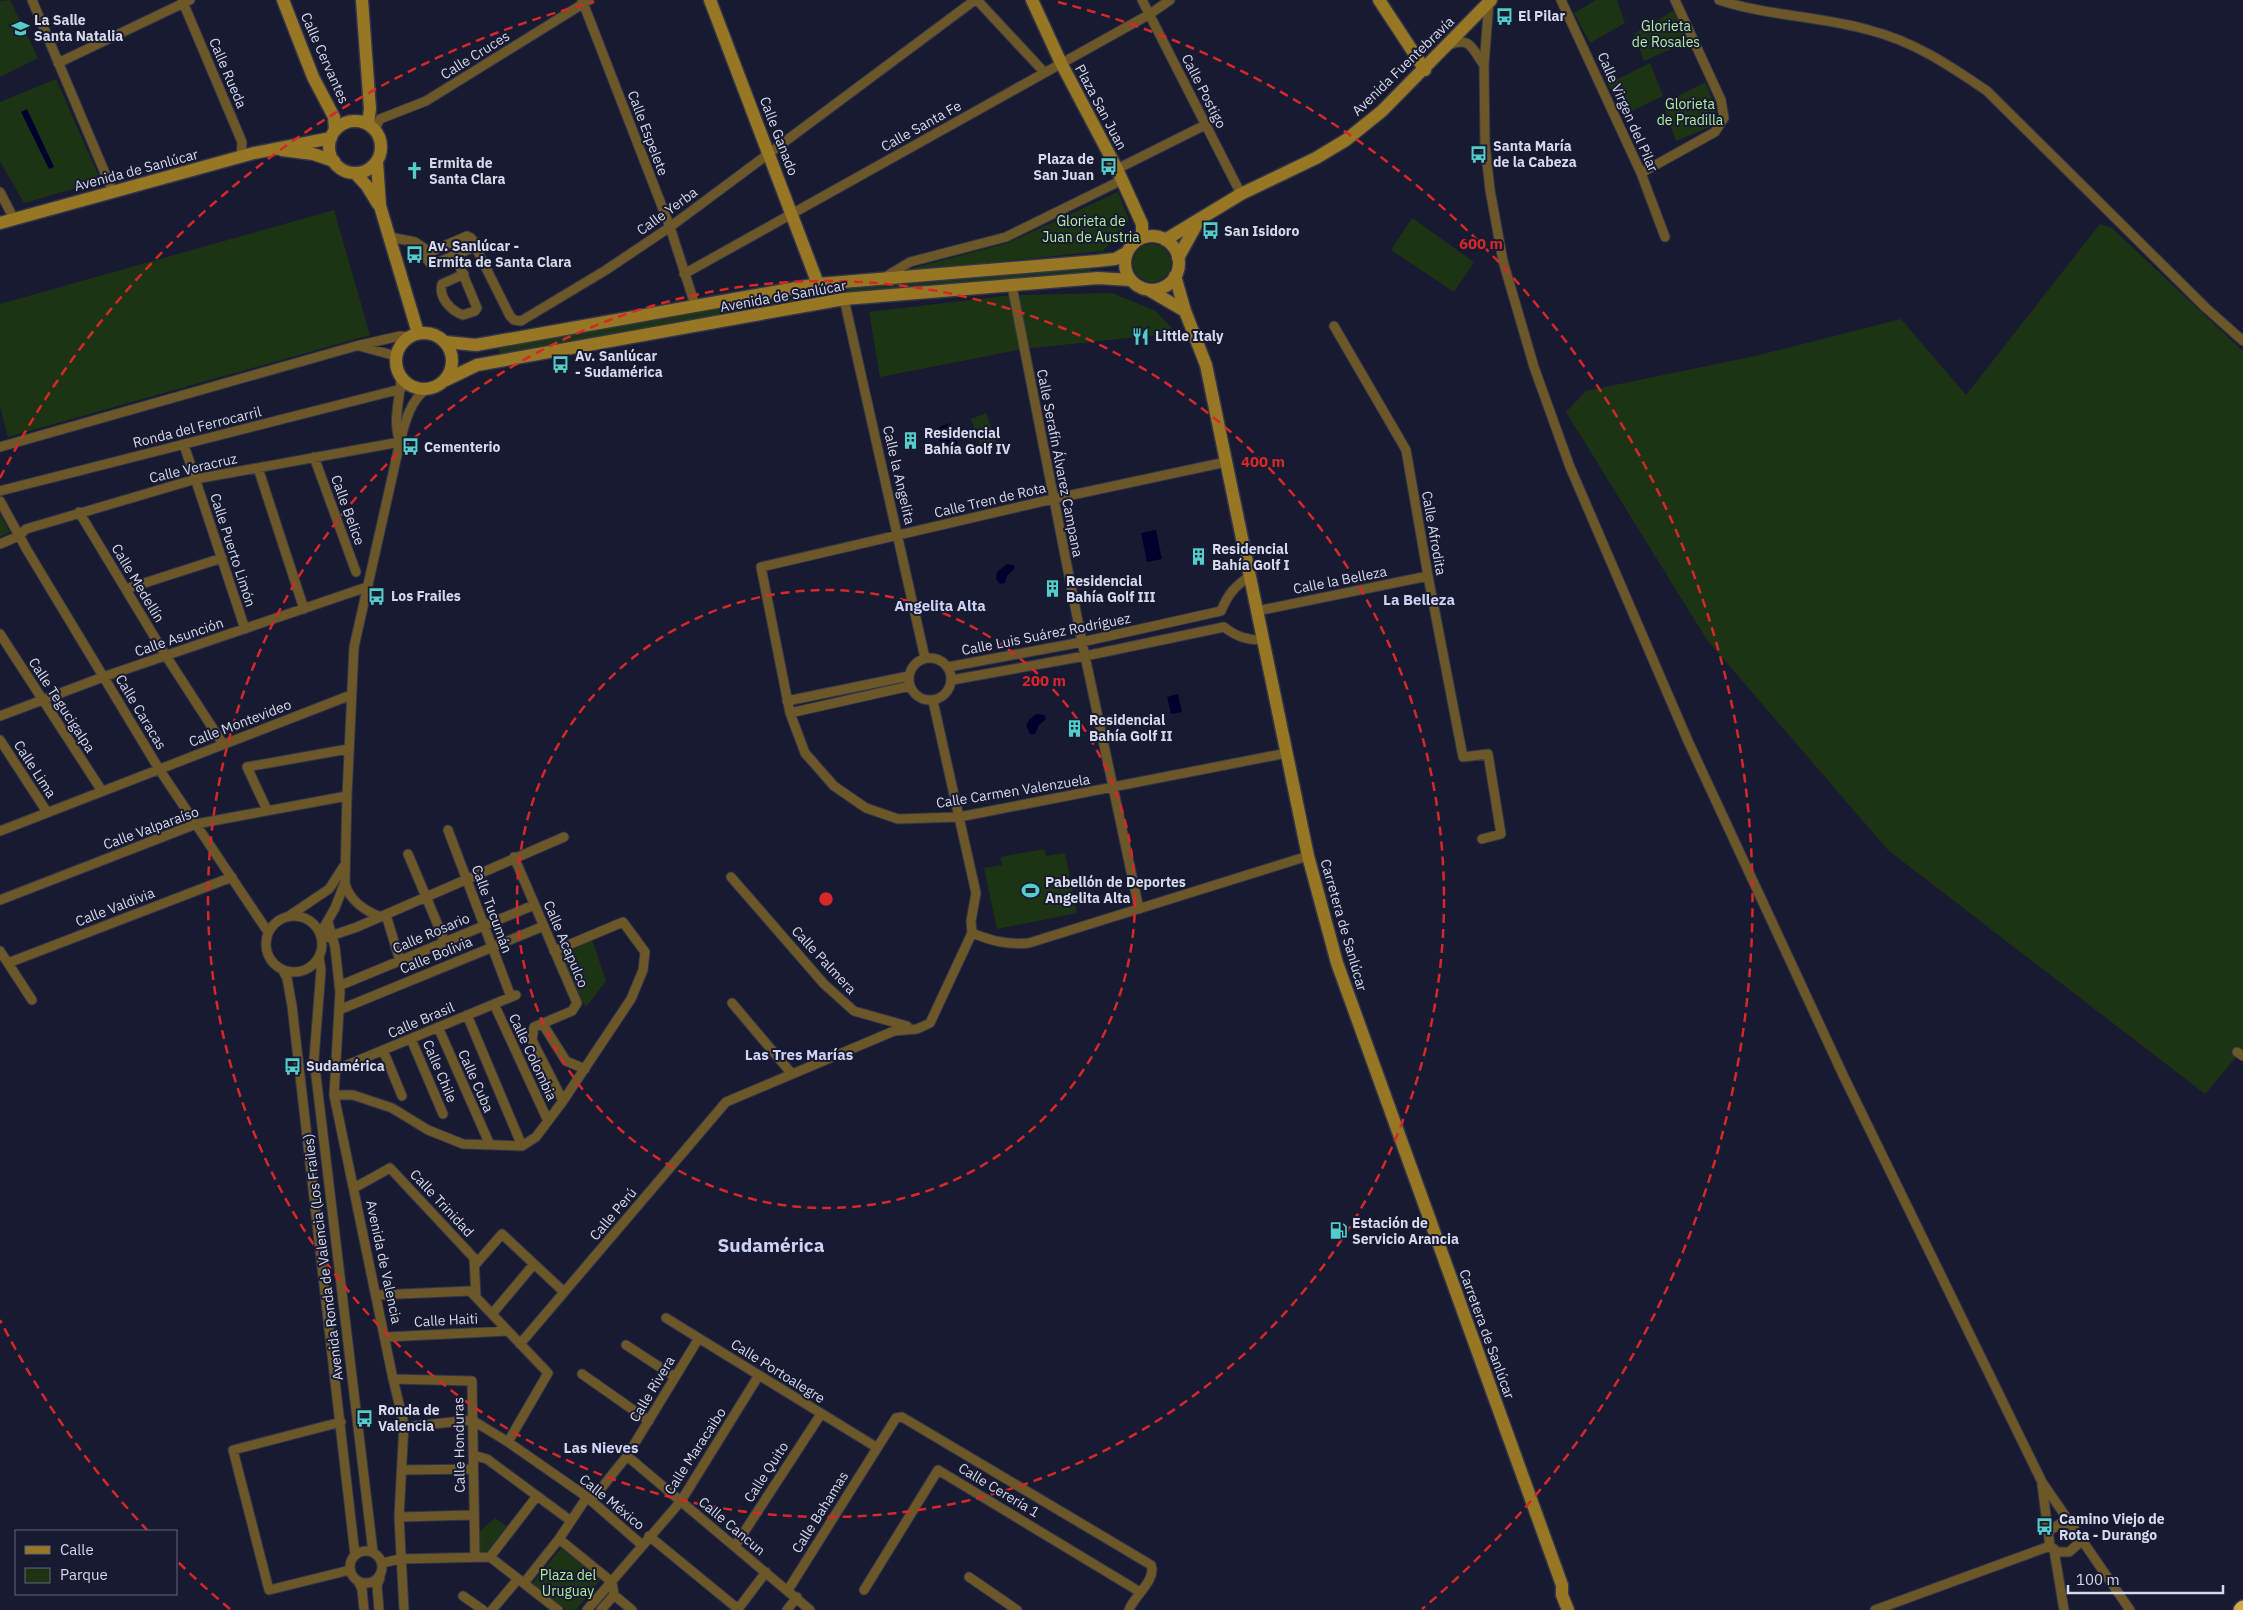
<svg xmlns="http://www.w3.org/2000/svg" width="2243" height="1610" viewBox="0 0 2243 1610" font-family="'IBM Plex Sans',sans-serif">
	<style>
		.green { fill: #1d3414 }
		.water { fill: #00002d }
		.lines { fill: none; stroke-linecap: round; stroke-linejoin: round }
		.street-casing { stroke: #32354b; stroke-width: 11 }
		.secondary-casing { stroke: #32354b; stroke-width: 15 }
		.highway-casing { stroke: #32354b; stroke-width: 18 }
		.street { stroke: #6b5727; stroke-width: 9 }
		.secondary { stroke: #977724; stroke-width: 12 }
		.highway { stroke: #d2a947; stroke-width: 15 }
		.ring { fill: none; stroke: #d62828; stroke-width: 2.5; stroke-dasharray: 9 6 }
		.labels { text-anchor: middle; stroke-width: 4; stroke-linejoin: round; paint-order: stroke }
		.poi-label { font-size: 14px; font-weight: bold; fill: #d6d9e9; stroke: #171a31; text-anchor: start }
		.park-label { font-size: 14px; fill: #b2ee9c; stroke: #171a31 }
		.street-label { font-size: 14px; fill: #d6d9e9; stroke: #171a31 }
		.neighbourhood-label { font-size: 15px; font-weight: bold; fill: #ccd2f1; stroke: #171a31 }
		.district-label { font-size: 19px; font-weight: bold; fill: #ccd2f1; stroke: #171a31 }
		.centre { fill: #d62828; stroke: #171a31; stroke-width: 2.5 }
		.ring-label { font-size: 15px; text-anchor: middle; font-weight: bold; fill: #d62828; stroke: #171a31; stroke-width: 4; stroke-linejoin: round; paint-order: stroke }
	</style>
	<rect width="100%" height="100%" fill="#171a31"/>
	<path class="green" d="M10,0L38,58L0,77V1Z
		M1596,0H1617L1625,23L1590,43L1574,13Z
		M1676,9L1687,42L1644,61L1634,34Z
		M1650,63L1663,96L1623,115L1608,84Z
		M56,79L101,181L24,203L0,161V102Z
		M1706,82L1716,112L1712,126L1676,141L1663,103Z
		M1118,192L1129,220L1103,251L908,271L913,268L1008,243Z
		M334,210L370,335L8,437L0,407V304Z
		M1412,218L1474,262L1454,292L1391,250Z
		M2100,224L2112,228L2243,351V1049L2205,1094L1888,850L1707,640L1566,412L1586,391L1755,356L1901,319L1966,395Z
		M1133 263a19 19 0 1 1 38 0a19 19 0 1 1-38 0Z
		M1090,267L1091,275L858,294L500,356L498,347L821,291Z
		M1112,293L1156,311L1176,333L1023,349L880,377L869,312L1012,295Z
		M986,413L997,443L982,449L971,419Z
		M0,514L10,532L0,537Z
		M1044,849L1046,856L1065,853L1077,913L997,929L984,868L1002,865L1000,857Z
		M592,939L606,981L586,1007L581,999L562,955Z
		M495,1518L507,1526L485,1554H478L480,1531Z
		M561,1548L601,1579L576,1610H566L532,1584Z"/>
	<path class="water" d="M27,109L54,167L49,169L21,112Z
		M950,423L960,450L946,456L935,429Z
		M1156,530L1162,559L1147,562L1141,533Z
		M1007,564L1013,565L1015,568L1007,576L1005,583L1000,584L996,579L997,572Z
		M1178,694L1182,712L1171,714L1167,697Z
		M1036,714L1044,715L1046,719L1039,725L1035,734H1030L1026,725L1030,719Z"/>
	<g class="lines">
		<defs>
			<path id="street" d="M32,0L113,192
				M182,0L242,142L241,157
				M582,0L670,227L695,305
				M977,0L1044,72
				M1142,0L1241,194
				M1561,0L1641,173L1665,237
				M1719,0C1767,16 1820,16 1869,30C1913,41 1949,65 1987,91L2205,307L2243,341
				M1489,2L1484,65L1485,144L1490,190L1503,261L1534,367L1570,467L1688,741L1844,1077L2042,1482L2130,1610
				M1449,45C1471,35 1473,51 1484,65
				M58,63L190,0
				M375,129L380,119L426,101L589,0
				M1117,169L1205,125
				M1641,173L1715,132L1724,118L1721,100L1675,0
				M0,192L14,219
				M390,237L415,242L430,252L467,236L471,238L510,316L514,320L521,321L606,270L670,227L975,0
				M430,252L425,257L430,263L434,264L472,248L474,241
				M455,255L477,308L475,311L463,315C451,311 438,297 442,284L464,274
				M684,274L1150,14L1170,0
				M885,277L910,262L1006,237L1122,180
				M1012,286L1082,642L1139,909
				M844,299L925,658
				M1334,326L1406,450L1428,576L1463,757L1488,754L1501,834L1482,839
				M359,346L396,356
				M400,442C392,421 400,400 401,378
				M184,445L245,629
				M0,447L356,346L400,336L410,337
				M314,457L356,572
				M1226,462L1053,499L761,567L790,713L805,753L834,786L866,808L898,819L959,817L1287,753
				M258,468L304,609
				M0,491L401,389
				M0,501L27,550L159,769L268,932
				M79,512L166,656L223,744
				M0,544L19,536L26,529L196,479L400,442
				M126,589L222,558
				M1257,611L1428,576
				M0,634L102,791
				M909 679a21 21 0 1 1 42 0a21 21 0 1 1-42 0Z
				M948,667L1082,642L1221,611C1228,594 1235,586 1250,576
				M952,680L1085,656L1224,627C1237,637 1247,640 1263,640
				M787,701L909,676
				M933,701L976,893L971,921L972,933
				M790,713L910,686
				M0,716L103,677L367,587
				M0,740L47,812
				M267,810L247,767L348,749
				M448,830L511,997
				M0,831L351,695
				M408,854L445,942
				M514,857L577,1003L572,1011L534,1027L532,1040L563,1101
				M731,877L824,984L854,1011L907,1026
				M345,883C349,900 365,911 381,917
				M0,900L196,824L347,796
				M386,915L400,961
				M266 944a28 28 0 1 1 56 0a28 28 0 1 1-56 0Z
				M289,916L329,889L344,866
				M328,922L335,947L340,992L334,1095L393,1379L404,1424L399,1517L404,1610
				M972,933C992,941 1007,945 1029,943L1308,856
				M320,934L335,908L345,882L347,796L354,647L400,442C405,423 409,403 425,390
				M322,939L357,927L564,837
				M0,951L32,1000
				M319,957L321,970L314,1059L373,1552
				M8,963L232,877
				M282,969L287,978L292,1006L355,1555
				M339,986L534,905
				M732,1003L792,1074
				M494,1004L548,1121
				M339,1010L544,926
				M467,1015L522,1146
				M542,1023L566,1061L585,1069
				M438,1027L490,1145
				M411,1039L443,1114
				M383,1050L402,1096
				M2237,1052L2243,1056
				M335,1070L516,995
				M334,1095H353L392,1108L428,1130L463,1144L522,1146L536,1137L563,1101L631,999L643,970L645,952L623,922L554,951
				M354,1188L390,1168L474,1258L476,1297
				M475,1265L502,1234L564,1292
				M377,1295L470,1291L548,1373L508,1442
				M492,1314L534,1264
				M666,1318L876,1447
				M386,1337L508,1331
				M520,1344L726,1102L894,1031L917,1029L930,1023L972,933
				M626,1345L675,1377
				M582,1374L649,1421
				M393,1379L472,1381L475,1557
				M341,1422L233,1450L269,1590L350,1570
				M404,1427L472,1420L508,1442L587,1497L642,1545
				M473,1455L487,1459L571,1521
				M627,1456L810,1610
				M402,1470L473,1469
				M2042,1485L2050,1546L2058,1552H2069L2077,1545L2078,1535
				M591,1501L627,1456L699,1338
				M399,1517L473,1515
				M2049,1531L2061,1523L2070,1524
				M649,1536L738,1609L766,1572
				M559,1539L587,1497
				M735,1546L821,1414
				M2054,1550L2064,1610
				M350 1567a16 16 0 1 1 32 0a16 16 0 1 1-32 0Z
				M490,1557L558,1610
				M490,1557L537,1496
				M382,1563L400,1559L490,1557
				M969,1577L1017,1610
				M358,1581L362,1589L364,1610
				M524,1583L559,1539L612,1582
				M788,1590L896,1418L902,1417L1151,1565C1157,1580 1133,1597 1129,1610
				M864,1590L938,1470L1140,1592
				M614,1595L632,1610
				M463,1596L483,1610
				M379,1610L377,1585L380,1578
				M492,1610L518,1579
				M587,1610L681,1501L759,1375
				M601,1610L614,1595L612,1582
				M787,1610L797,1597
				M1875,1610L2050,1546"/>
			<path id="secondary" d="M283,0L313,77L334,117L335,130
				M362,0L370,109L368,124
				M710,0L818,284
				M1032,0L1061,63L1117,169L1142,224V237
				M1379,0L1425,70
				M329 147a26 26 0 1 1 52 0a26 26 0 1 1-52 0Z
				M282,150L313,154L334,161
				M377,162L380,206L418,333
				M355,173L367,186L378,204
				M0,223L254,153L331,138
				M1125 263a27 27 0 1 1 54 0a27 27 0 1 1-54 0Z
				M1165,240L1241,194L1316,158L1346,140L1382,111L1491,0
				M1178,258L1199,220
				M1175,276L1185,311L1206,365L1308,856L1337,963L1562,1585V1595L1568,1610
				M1149,290L1185,311
				M396 361a28 28 0 1 1 56 0a28 28 0 1 1-56 0Z
				M446,342L476,345L818,284L1097,261L1115,259L1126,253
				M446,380L477,365L844,299L1098,278L1131,280"/>
			<path id="highway" d="M2241,1610L2243,1608"/>
		</defs>
		<use href="#street" class="street-casing"/>
		<use href="#secondary" class="secondary-casing"/>
		<use href="#highway" class="highway-casing"/>
		<use href="#street" class="street"/>
		<use href="#secondary" class="secondary"/>
		<use href="#highway" class="highway"/>
	</g>
	<g class="ring">
		<circle cx="826" cy="899" r="309"/>
		<circle cx="826" cy="899" r="618"/>
		<path d="M230 1609A927 927 0 0 1 176 1560M148 1531A927 927 0 0 1 0 1320M0 478A927 927 0 0 1 594 2M1058 2A927 927 0 0 1 1422 1609"/>
	</g>
	<defs>
		<symbol id="bus-bare" viewBox="-9 -9 18 18"><path d="M-5-6H5V4H4V6H2V4H-2V6H-4V4H-5ZM-3.5-4V0h7V-4ZM-3.5 1.2v1.5H-2V1.2ZM2 1.2v1.5H3.5V1.2Z" fill="#53cdc9" stroke="#171a31" stroke-width="2.5" paint-order="stroke"/></symbol>
		<symbol id="school-bare" viewBox="-9 -9 18 18"><path d="M0-5L7-2L0 1L-7-2ZM-4 1L0 2.5L4 1V4Q0 6-4 4Z" fill="#53cdc9" stroke="#171a31" stroke-width="2.5" paint-order="stroke"/></symbol>
		<symbol id="church-bare" viewBox="-9 -9 18 18"><path d="M-1.2-6h2.4v3.5h3.3v2.4h-3.3V6h-2.4V-.1h-3.3v-2.4h3.3Z" fill="#53cdc9" stroke="#171a31" stroke-width="2.5" paint-order="stroke"/></symbol>
		<symbol id="restaurant-bare" viewBox="-9 -9 18 18"><path d="M-5-6h1v4h1v-4h1v4h1v-4h1v5L-1.5 .5V6h-2V.5L-5-1ZM5-6V6H3V1.5H1.5Q1.5-4 5-6Z" fill="#53cdc9" stroke="#171a31" stroke-width="2.5" paint-order="stroke"/></symbol>
		<symbol id="building-bare" viewBox="-9 -9 18 18"><path d="M-4-6H4V6H1V3H-1V6H-4ZM-2.5-4.3h1.7v1.8h-1.7ZM.8-4.3h1.7v1.8H.8ZM-2.5-1h1.7V.8h-1.7ZM.8-1h1.7V.8H.8Z" fill="#53cdc9" stroke="#171a31" stroke-width="2.5" paint-order="stroke"/></symbol>
		<symbol id="stadium-bare" viewBox="-9 -9 18 18"><path d="M0-5a6.5 5 0 1 0 0 10a6.5 5 0 1 0 0-10ZM-3.5-1.8h7v3.6h-7Z" fill="#53cdc9" stroke="#171a31" stroke-width="2.5" paint-order="stroke"/></symbol>
		<symbol id="fuel-bare" viewBox="-9 -9 18 18"><path d="M-5.5-6h7V0h2V4h1.3V-2.5L3-4.5l.8-.8L6-3V5H2.5V1h-1V6h-7ZM-4.2-4.7v3.2H.2V-4.7Z" fill="#53cdc9" stroke="#171a31" stroke-width="2.5" paint-order="stroke"/></symbol>
	</defs>
	<g fill-rule="evenodd">
		<use href="#bus-bare" x="1492" y="4" width="25" height="25"/>
		<use href="#school-bare" x="8" y="16" width="25" height="25"/>
		<use href="#bus-bare" x="1466" y="142" width="25" height="25"/>
		<use href="#bus-bare" x="1096" y="154" width="25" height="25"/>
		<use href="#church-bare" x="402" y="158" width="25" height="25"/>
		<use href="#bus-bare" x="1198" y="218" width="25" height="25"/>
		<use href="#bus-bare" x="402" y="242" width="25" height="25"/>
		<use href="#restaurant-bare" x="1128" y="324" width="25" height="25"/>
		<use href="#bus-bare" x="548" y="352" width="25" height="25"/>
		<use href="#building-bare" x="898" y="428" width="25" height="25"/>
		<use href="#bus-bare" x="398" y="434" width="25" height="25"/>
		<use href="#building-bare" x="1186" y="544" width="25" height="25"/>
		<use href="#building-bare" x="1040" y="576" width="25" height="25"/>
		<use href="#bus-bare" x="364" y="584" width="25" height="25"/>
		<use href="#building-bare" x="1062" y="716" width="25" height="25"/>
		<use href="#stadium-bare" x="1018" y="878" width="25" height="25"/>
		<use href="#bus-bare" x="280" y="1054" width="25" height="25"/>
		<use href="#fuel-bare" x="1326" y="1218" width="25" height="25"/>
		<use href="#bus-bare" x="352" y="1406" width="25" height="25"/>
		<use href="#bus-bare" x="2032" y="1514" width="25" height="25"/>
	</g>
	<g class="labels">
		<g class="poi-label">
			<text x="1518" y="21">El Pilar</text>
			<text x="34" y="25">La Salle<tspan x="34" dy="16">Santa Natalia</tspan></text>
			<text x="1493" y="151">Santa María<tspan x="1493" dy="16">de la Cabeza</tspan></text>
			<text x="1094" y="164" text-anchor="end">Plaza de<tspan x="1094" dy="16">San Juan</tspan></text>
			<text x="429" y="168">Ermita de<tspan x="429" dy="16">Santa Clara</tspan></text>
			<text x="1224" y="236">San Isidoro</text>
			<text x="428" y="251">Av. Sanlúcar -<tspan x="428" dy="16">Ermita de Santa Clara</tspan></text>
			<text x="1155" y="341">Little Italy</text>
			<text x="575" y="361">Av. Sanlúcar<tspan x="575" dy="16">- Sudamérica</tspan></text>
			<text x="924" y="438">Residencial<tspan x="924" dy="16">Bahía Golf IV</tspan></text>
			<text x="424" y="452">Cementerio</text>
			<text x="1212" y="554">Residencial<tspan x="1212" dy="16">Bahía Golf I</tspan></text>
			<text x="1066" y="586">Residencial<tspan x="1066" dy="16">Bahía Golf III</tspan></text>
			<text x="391" y="601">Los Frailes</text>
			<text x="1089" y="725">Residencial<tspan x="1089" dy="16">Bahía Golf II</tspan></text>
			<text x="1045" y="887">Pabellón de Deportes<tspan x="1045" dy="16">Angelita Alta</tspan></text>
			<text x="306" y="1071">Sudamérica</text>
			<text x="1352" y="1228">Estación de<tspan x="1352" dy="16">Servicio Arancia</tspan></text>
			<text x="378" y="1415">Ronda de<tspan x="378" dy="16">Valencia</tspan></text>
			<text x="2059" y="1524">Camino Viejo de<tspan x="2059" dy="16">Rota - Durango</tspan></text>
		</g>
		<g class="park-label">
			<text x="1666" y="31">Glorieta<tspan x="1666" dy="16">de Rosales</tspan></text>
			<text x="1690" y="109">Glorieta<tspan x="1690" dy="16">de Pradilla</tspan></text>
			<text x="1091" y="226">Glorieta de<tspan x="1091" dy="16">Juan de Austria</tspan></text>
			<text x="568" y="1580">Plaza del<tspan x="568" dy="16">Uruguay</tspan></text>
		</g>
		<g class="street-label">
			<text transform="translate(475 55) rotate(-32)" y="5">Calle Cruces</text>
			<text transform="translate(325 58) rotate(66)" y="5">Calle Cervantes</text>
			<text transform="translate(1403 66) rotate(-44)" y="5">Avenida Fuentebravía</text>
			<text transform="translate(228 73) rotate(67)" y="5">Calle Rueda</text>
			<text transform="translate(1204 91) rotate(63)" y="5">Calle Postigo</text>
			<text transform="translate(1101 107) rotate(62)" y="5">Plaza San Juan</text>
			<text transform="translate(1628 112) rotate(66)" y="5">Calle Virgen del Pilar</text>
			<text transform="translate(921 126) rotate(-29)" y="5">Calle Santa Fe</text>
			<text transform="translate(648 133) rotate(69)" y="5">Calle Espelete</text>
			<text transform="translate(779 136) rotate(69)" y="5">Calle Ganado</text>
			<text transform="translate(136 170) rotate(-15)" y="5">Avenida de Sanlúcar</text>
			<text transform="translate(667 211) rotate(-36)" y="5">Calle Yerba</text>
			<text transform="translate(783 296) rotate(-10)" y="5">Avenida de Sanlúcar</text>
			<text transform="translate(197 427) rotate(-14)" y="5">Ronda del Ferrocarril</text>
			<text transform="translate(1060 463) rotate(79)" y="5">Calle Serafín Álvarez Campana</text>
			<text transform="translate(193 468) rotate(-13)" y="5">Calle Veracruz</text>
			<text transform="translate(899 475) rotate(77)" y="5">Calle la Angelita</text>
			<text transform="translate(990 500) rotate(-13)" y="5">Calle Tren de Rota</text>
			<text transform="translate(348 510) rotate(70)" y="5">Calle Belice</text>
			<text transform="translate(1434 533) rotate(80)" y="5">Calle Afrodita</text>
			<text transform="translate(233 550) rotate(72)" y="5">Calle Puerto Limón</text>
			<text transform="translate(1340 580) rotate(-11)" y="5">Calle la Belleza</text>
			<text transform="translate(138 583) rotate(59)" y="5">Calle Medellín</text>
			<text transform="translate(1046 634) rotate(-11)" y="5">Calle Luis Suárez Rodríguez</text>
			<text transform="translate(179 637) rotate(-19)" y="5">Calle Asunción</text>
			<text transform="translate(62 705) rotate(57)" y="5">Calle Tegucigalpa</text>
			<text transform="translate(141 712) rotate(59)" y="5">Calle Caracas</text>
			<text transform="translate(240 723) rotate(-21)" y="5">Calle Montevideo</text>
			<text transform="translate(35 769) rotate(57)" y="5">Calle Lima</text>
			<text transform="translate(1013 791) rotate(-9)" y="5">Calle Carmen Valenzuela</text>
			<text transform="translate(151 828) rotate(-20)" y="5">Calle Valparaíso</text>
			<text transform="translate(115 907) rotate(-21)" y="5">Calle Valdivia</text>
			<text transform="translate(492 909) rotate(70)" y="5">Calle Tucumán</text>
			<text transform="translate(1344 925) rotate(74)" y="5">Carretera de Sanlúcar</text>
			<text transform="translate(431 933) rotate(-23)" y="5">Calle Rosario</text>
			<text transform="translate(566 944) rotate(67)" y="5">Calle Acapulco</text>
			<text transform="translate(436 955) rotate(-22)" y="5">Calle Bolivia</text>
			<text transform="translate(824 960) rotate(47)" y="5">Calle Palmera</text>
			<text transform="translate(421 1020) rotate(-23)" y="5">Calle Brasil</text>
			<text transform="translate(533 1057) rotate(65)" y="5">Calle Colombia</text>
			<text transform="translate(440 1071) rotate(67)" y="5">Calle Chile</text>
			<text transform="translate(476 1081) rotate(66)" y="5">Calle Cuba</text>
			<text transform="translate(442 1203) rotate(47)" y="5">Calle Trinidad</text>
			<text transform="translate(613 1214) rotate(-50)" y="5">Calle Perú</text>
			<text transform="translate(323 1257) rotate(-97)" y="5">Avenida Ronda de Valencia (Los Frailes)</text>
			<text transform="translate(384 1262) rotate(78)" y="5">Avenida de Valencia</text>
			<text transform="translate(446 1320) rotate(-3)" y="5">Calle Haiti</text>
			<text transform="translate(1487 1334) rotate(70)" y="5">Carretera de Sanlúcar</text>
			<text transform="translate(778 1371) rotate(32)" y="5">Calle Portoalegre</text>
			<text transform="translate(652 1389) rotate(-59)" y="5">Calle Rivera</text>
			<text transform="translate(459 1445) rotate(-91)" y="5">Calle Honduras</text>
			<text transform="translate(695 1451) rotate(-57)" y="5">Calle Maracaibo</text>
			<text transform="translate(766 1472) rotate(-57)" y="5">Calle Quito</text>
			<text transform="translate(999 1490) rotate(31)" y="5">Calle Cerería 1</text>
			<text transform="translate(612 1502) rotate(39)" y="5">Calle México</text>
			<text transform="translate(820 1512) rotate(-58)" y="5">Calle Bahamas</text>
			<text transform="translate(732 1526) rotate(40)" y="5">Calle Cancun</text>
		</g>
		<g class="neighbourhood-label">
			<text x="1419" y="605">La Belleza</text>
			<text x="940" y="611">Angelita Alta</text>
			<text x="799" y="1060">Las Tres Marías</text>
			<text x="601" y="1453">Las Nieves</text>
		</g>
		<g class="district-label">
			<text x="771" y="1252">Sudamérica</text>
		</g>
	</g>
	<circle cx="826" cy="899" r="8" class="centre"/>
	<g class="ring-label">
		<text x="1481" y="249">600 m</text>
		<text x="1263" y="467">400 m</text>
		<text x="1044" y="686">200 m</text>
	</g>
	<rect x="15" y="1530" width="162" height="65" fill="#171a31" stroke="#63667b"/>
	<rect x="25" y="1546" width="25" height="8" fill="#977724" stroke="#63667b"/>
	<text x="60" y="1555" font-size="15" fill="#d6d9e9">Calle</text>
	<rect x="25" y="1568" width="25" height="15" fill="#1d3414" stroke="#63667b"/>
	<text x="60" y="1580" font-size="15" fill="#d6d9e9">Parque</text>
	<path d="M2068 1585v8h155v-8" fill="none" stroke="#d6d9e9" stroke-width="2.5"/>
	<text x="2076" y="1585" font-size="15" fill="#d6d9e9" stroke="#171a31" stroke-width="4" paint-order="stroke">100 m</text>
</svg>
